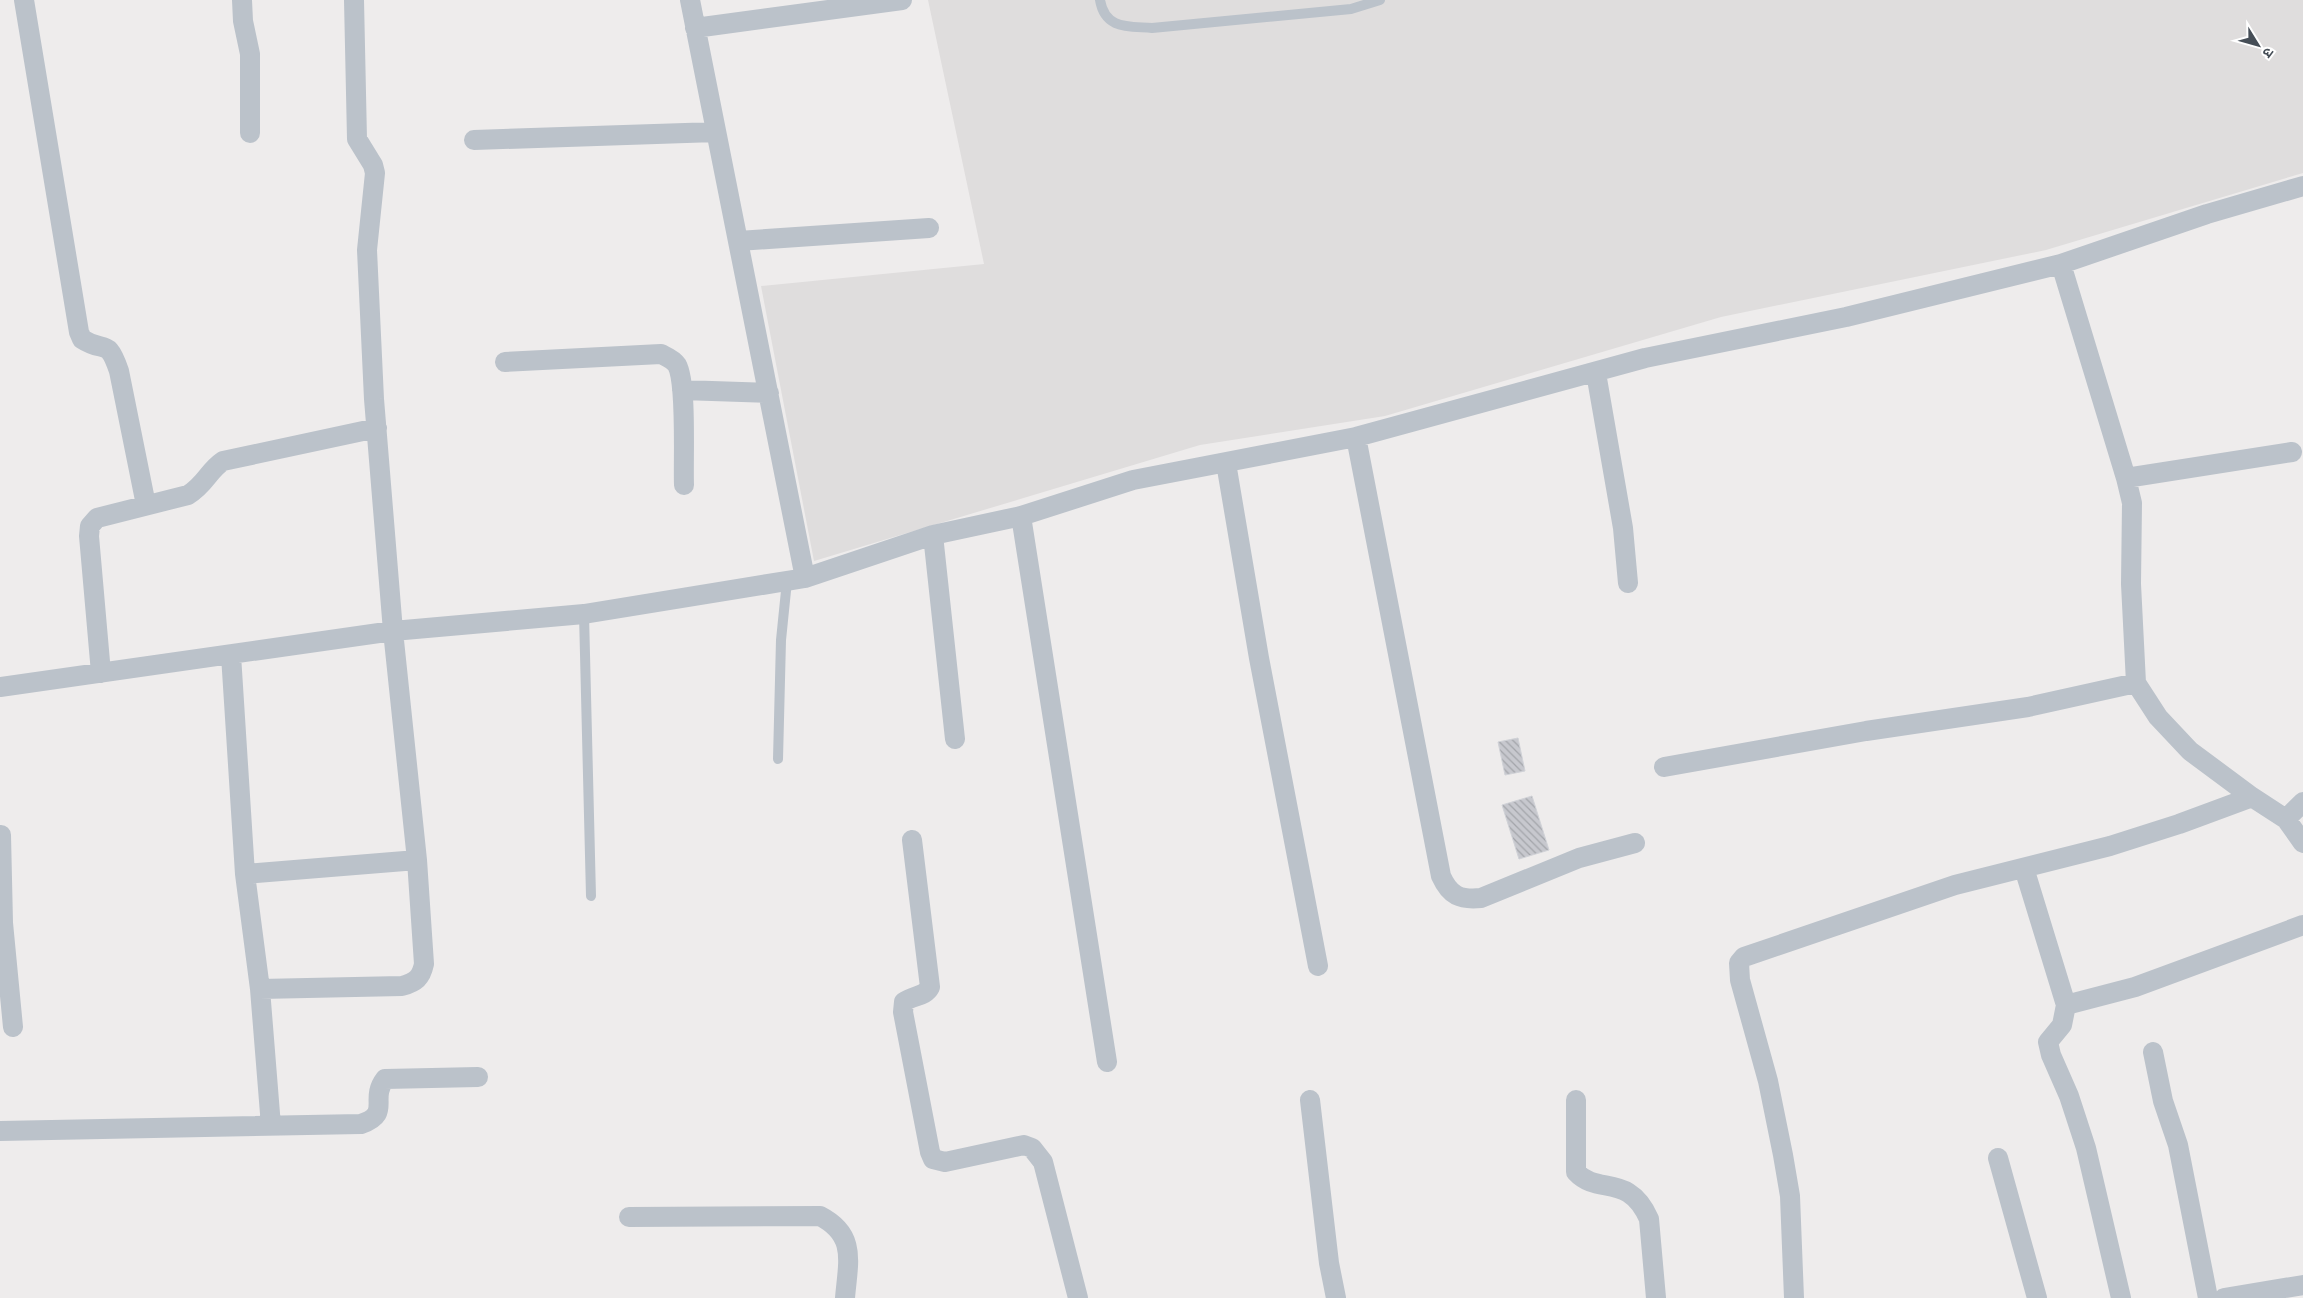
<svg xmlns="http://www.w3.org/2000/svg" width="2303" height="1298" viewBox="0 0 2303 1298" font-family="Arial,'Noto Sans Devanagari',sans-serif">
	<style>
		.education { fill: #dfdddd }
		.building { fill: url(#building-back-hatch); stroke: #d0d2d7 }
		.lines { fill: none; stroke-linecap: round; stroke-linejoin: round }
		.lane { stroke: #bbc2ca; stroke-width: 10 }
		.street { stroke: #bbc2ca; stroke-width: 20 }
	</style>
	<defs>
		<pattern id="building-back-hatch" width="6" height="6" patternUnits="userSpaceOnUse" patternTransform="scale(1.25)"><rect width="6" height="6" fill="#c7c8ce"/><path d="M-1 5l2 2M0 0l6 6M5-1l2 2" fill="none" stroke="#a3a5aa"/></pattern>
	</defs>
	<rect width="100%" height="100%" fill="#eeecec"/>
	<path class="education" d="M928,0H2303V173L2046,250L1721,317L1385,416L1200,445L814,561L761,286L984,264Z"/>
	<path class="building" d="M1518,738L1525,771L1505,775L1498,742Z
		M1532,796L1549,850L1519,859L1502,805Z"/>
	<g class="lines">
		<path class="lane" d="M1100,0C1105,30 1129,26 1152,28L1351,9L1380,0
			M584,614L591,896
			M778,759L781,640L787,581"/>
		<path class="street" d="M24,0L79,332L82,339C105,354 107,336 119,371L146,505
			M242,0L243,21L250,54V133
			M690,0L805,578
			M695,28L902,0
			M474,140L716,132
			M738,241L929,228
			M2061,264L2126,478L2132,503L2131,584L2136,683L2158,717L2190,751L2252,797L2286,819L2303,843
			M505,362L661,354C667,357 673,359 677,365C687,383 683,460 684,485
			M1596,373L1623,528L1628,583
			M682,390L769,393
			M1356,437L1441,876C1450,896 1460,900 1481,898L1579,858L1635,843
			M1226,463L1259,658L1318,966
			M2126,478L2292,452
			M1021,516L1107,1062
			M933,535L955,739
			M231,655L245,874L260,989L271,1126
			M101,673L89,536L90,526L97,518L188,495C206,484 208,471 223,461L377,428
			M0,687L393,631L584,614L805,578L933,535L1021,516L1133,480L1356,437L1645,358L1846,317L2061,264L2207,214L2303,186
			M1664,767L1866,731L2028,707L2136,683
			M2286,819L2303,802
			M1,835L3,923L13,1027
			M912,840L930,987C925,997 913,995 904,1002L903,1012L930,1152L933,1159L945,1162L1024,1145L1032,1148L1043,1162L1078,1298
			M2024,868L2066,1005L2135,987L2303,925
			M245,874L417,860
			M260,989L402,986C416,982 421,978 424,964L417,860L393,631L374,399L367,250L375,173L373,165L357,139L354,0
			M2066,1005L2062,1025L2048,1042L2051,1055L2069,1096L2086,1148L2121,1298
			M2153,1052L2163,1101L2178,1145L2208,1298
			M1310,1100L1329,1263L1336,1298
			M1576,1100V1172C1598,1196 1628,1172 1649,1219L1656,1298
			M0,1131L361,1124C392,1113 369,1100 385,1079L478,1077
			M1998,1158L2037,1298
			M629,1217L820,1216C857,1235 848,1262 845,1298
			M1794,1298L1790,1196L1783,1155L1768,1081L1740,980L1739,963L1744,957L1955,885L2110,846L2179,824L2252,797
			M2224,1298L2303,1285"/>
	</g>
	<g transform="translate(2258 45) rotate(127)" stroke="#ffffff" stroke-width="4" paint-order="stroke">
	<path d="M0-4L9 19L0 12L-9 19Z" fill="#464e57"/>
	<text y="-8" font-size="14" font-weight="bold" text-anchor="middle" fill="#464e57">उ</text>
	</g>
</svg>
